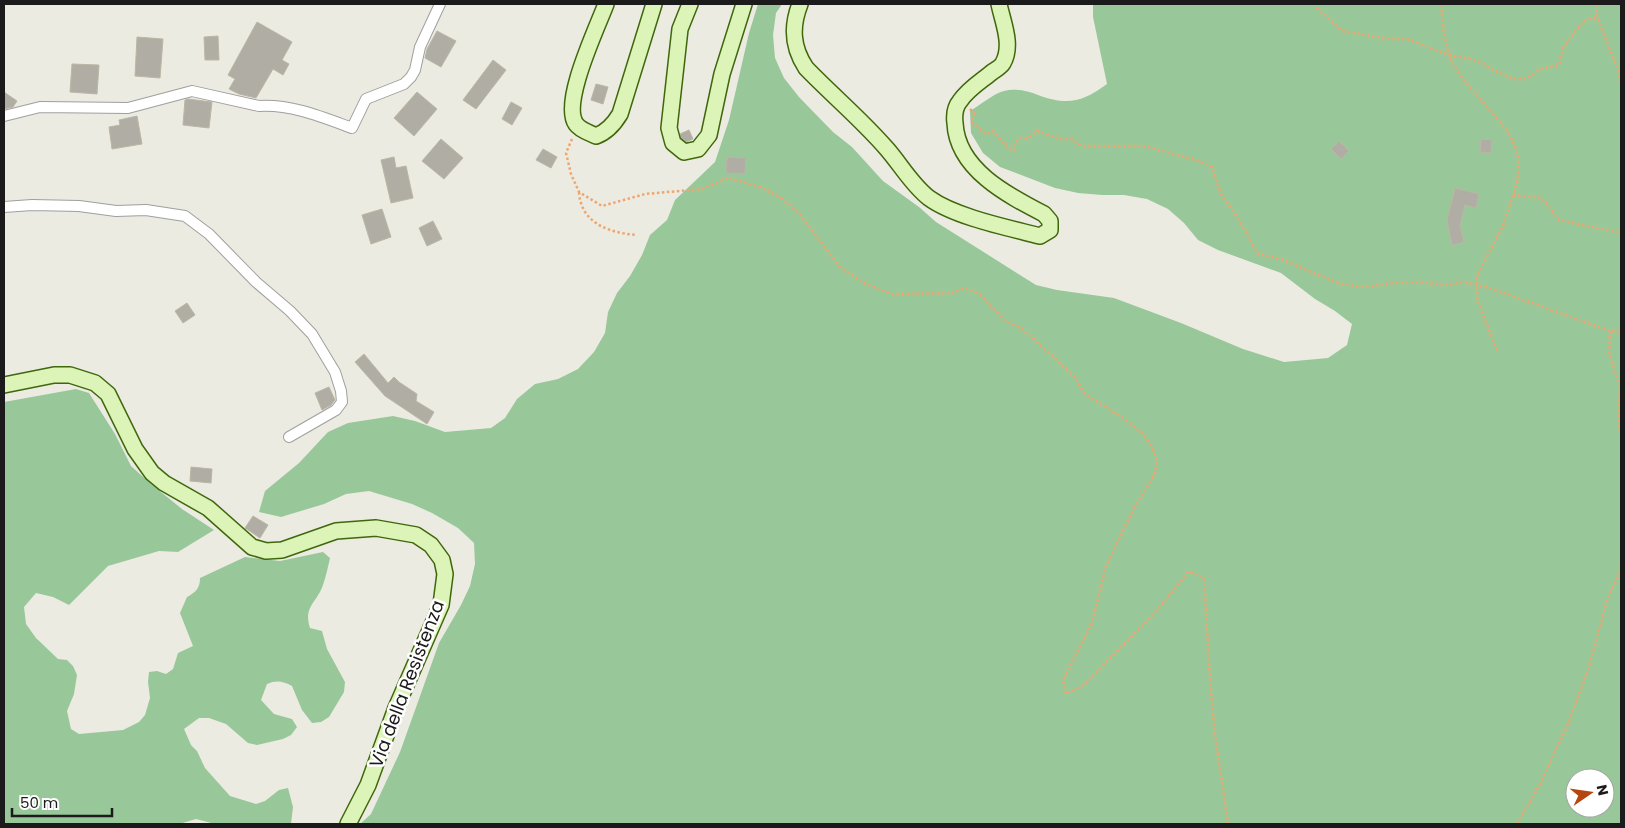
<svg xmlns="http://www.w3.org/2000/svg" width="1625" height="828" viewBox="0 0 1625 828" font-family="Poppins,sans-serif">
	<style>
		.forest { fill: #98c89a; fill-rule: evenodd }
		.building { fill: #b0aea4; stroke: #bcb6a4 }
		.lines { fill: none; stroke-linecap: round; stroke-linejoin: round }
		.street-casing { stroke: #9f9f9f; stroke-width: 12 }
		.secondary-casing { stroke: #3f670c; stroke-width: 18 }
		.path { stroke: #eea66f; stroke-width: 2.5; stroke-dasharray: 2.5 2.5; stroke-linecap: butt }
		.street { stroke: #fff; stroke-width: 10 }
		.secondary { stroke: #dcf4b7; stroke-width: 15 }
		.labels { text-anchor: middle; stroke-width: 5; stroke-linejoin: round; paint-order: stroke }
		.street-label { font-size: 18px; fill: #1b1b1b; stroke: #fff }
	</style>
	<rect width="100%" height="100%" fill="#ecebe1"/>
	<path class="forest" d="M758,4H782L776,13L773,35L775,58L784,78L799,97L833,132L852,147L883,181L919,207L936,222L1036,285L1057,290L1114,298L1181,323L1243,349L1284,362L1328,358L1347,345L1352,324L1335,311L1315,299L1281,273L1218,250L1198,240L1184,223L1168,209L1147,199L1124,195H1102L1078,193L1055,188L1000,167L983,153L971,133L970,111C979,106 994,93 1004,91C1015,88 1028,91 1038,95C1068,106 1082,102 1107,84L1093,17V4H1621V824H360L371,814L400,752L439,643L461,605L470,586L475,564L474,543L458,528L432,513L412,504L369,491L346,494L324,504L281,517L259,512L265,491L299,463L328,432L348,423L393,416L415,421L445,432L491,428L505,418L517,399L535,384L558,379L578,369L594,352L605,333L608,312L617,293L630,276L642,255L650,235L667,220L675,200L715,162L729,120L749,33ZM1575,778H1605V808H1575Z
		M76,389L89,393L115,434L131,466L151,484L182,509L214,530L178,552L159,551L108,566L69,605L53,597L36,593L24,607L26,624L36,638L58,659L67,660L73,666L77,675L74,694L67,711L71,729L79,734L123,730L139,722L145,715L150,698L148,682L149,672L157,671L166,674L173,669L178,653L193,646L180,613L187,597C196,592 200,588 200,578L245,557L280,561L323,552L330,558C328,567 326,576 323,585C317,603 303,606 310,628L322,631L327,649L345,682L344,692L329,717L321,722L312,723L302,710L292,686C283,681 276,680 267,684L261,700L274,714L292,719L297,727L291,735L283,739L257,745L248,743L226,724L209,718H199L184,729L191,745L197,751L205,768L230,796L256,804L265,801L279,790L288,788L293,807L291,824H215L196,819L179,824H4V402Z"/>
	<path class="building" d="M257,22L292,42L282,60L289,64L283,75L273,69L256,98L239,94L229,89L235,79L228,75Z
		M437,31L456,41L441,67L425,58L427,49Z
		M218,36L219,60H205L204,37Z
		M137,37L163,39L160,78L135,76Z
		M493,60L506,70L476,109L463,100Z
		M72,64L99,65L97,94L70,92Z
		M596,84L608,87L603,104L591,100Z
		M4,92L17,101L13,107L4,109Z
		M417,92L437,109L414,136L394,118Z
		M188,99L212,102L209,128L183,125L185,100Z
		M511,102L522,108L512,125L502,119Z
		M137,116L142,144L112,149L109,127L120,125L119,120Z
		M689,130L693,139L686,142L681,138L680,134Z
		M441,139L463,158L444,179L422,161Z
		M1481,139L1492,140L1491,153L1480,152Z
		M1339,141L1349,151L1341,159L1331,149Z
		M543,149L557,157L551,168L536,160Z
		M394,157L396,168L406,166L413,198L391,203L381,160Z
		M727,157L746,158L745,174L726,173Z
		M1455,188L1479,194L1476,208L1465,205L1460,225L1464,242L1452,245L1447,220Z
		M382,209L391,237L371,244L362,215Z
		M433,221L442,239L427,246L419,228Z
		M187,303L195,315L183,323L175,311Z
		M364,354L388,383L394,377L399,382L417,394L416,401L434,412L427,424L385,396L355,362Z
		M329,387L335,400L331,405L322,410L315,393Z
		M191,467L212,469L211,483L190,481Z
		M253,516L268,525L260,538L245,528Z"/>
	<g class="lines">
		<defs>
			<path id="street" d="M4,116L40,107L128,108L192,91L259,106C291,104 322,117 352,128L366,99L404,84L411,77L415,70L420,47L440,4
				M4,207L32,205L79,206L116,211L146,210L185,216L209,234L256,282L290,311L312,334L335,372L341,391L342,402L336,410L289,437"/>
			<path id="secondary" d="M606,4C597,28 561,103 576,124C580,130 590,133 596,136C607,132 614,124 620,114L654,4
				M690,4L680,29L669,128L673,143L684,152L698,149L709,135L722,74L744,4
				M800,4C791,27 792,47 806,68C832,95 862,120 887,149C901,165 912,185 929,198C955,217 1009,228 1040,236L1050,230V221L1044,214C1007,195 957,169 955,123C954,115 955,107 960,101C968,89 980,82 991,73C995,70 1001,67 1003,63C1013,45 1003,23 999,4
				M4,385L54,375H70L95,383L108,394L135,449L152,473L164,483L208,508L252,547L266,551L282,550L336,531L376,528L416,535L431,545L442,560L445,574L441,605L396,708L368,785L348,824"/>
		</defs>
		<use href="#street" class="street-casing"/>
		<use href="#secondary" class="secondary-casing"/>
		<path class="path" d="M1313,4L1342,31L1390,39H1407L1449,55L1471,59L1483,63L1491,69L1514,79H1526L1540,69L1556,66L1560,62L1563,48L1577,29L1584,21L1597,17
			M1441,4L1444,35L1450,59L1463,79L1507,130L1515,146L1519,161L1517,183L1503,226L1477,275V300L1498,352
			M1596,4L1597,17L1619,72L1621,93
			M970,109L974,113L972,123L986,134L993,131L1011,151L1014,150L1015,143L1020,138L1027,139L1037,131L1060,139H1072L1081,146H1144L1199,161L1212,167L1221,194L1238,218L1258,254L1281,259L1337,283L1363,287L1393,283L1421,282L1445,285L1463,282L1490,288L1610,331L1621,332
			M572,139L566,153L571,174L579,192L602,206L645,194L702,189L729,178L760,187L778,196L797,211L840,267L864,283L892,294L952,293L966,288L982,296L1005,321L1021,328L1036,341L1074,376L1085,394L1123,418L1142,433L1152,446L1157,460L1155,473L1132,512L1106,566L1092,623L1063,680L1066,694L1085,684L1158,609L1189,571L1204,578L1210,680L1215,735L1228,824
			M579,192C581,224 610,233 637,235
			M1513,195L1542,198L1559,220L1621,233
			M1610,331L1609,354L1620,386L1618,416L1621,441
			M1517,824L1540,784L1567,726L1588,670L1608,597L1620,573L1621,470"/>
		<use href="#street" class="street"/>
		<use href="#secondary" class="secondary"/>
	</g>
	<g class="labels">
		<g class="street-label">
			<text transform="translate(407 684) rotate(-69)" y="6">Via della Resistenza</text>
		</g>
	</g>
	<rect width="1625" height="828" fill="none" stroke="#1b1b1b" stroke-width="10"/>
	<g transform="translate(1590 793) rotate(77)"><circle r="24" fill="#ffffff" stroke="#a4a4a4"/>
	<path d="M0-4L9 19L0 12L-9 19Z" fill="#b6460f"/>
	<text y="-8" font-size="14" font-weight="bold" text-anchor="middle" fill="#1b1b1b">N</text>
	</g>
	<path d="M12 808v8h100v-8" fill="none" stroke="#1b1b1b" stroke-width="2.5"/>
	<text x="20" y="808" font-size="15" fill="#1b1b1b" stroke="#ffffff" stroke-width="4" paint-order="stroke">50 m</text>
</svg>
